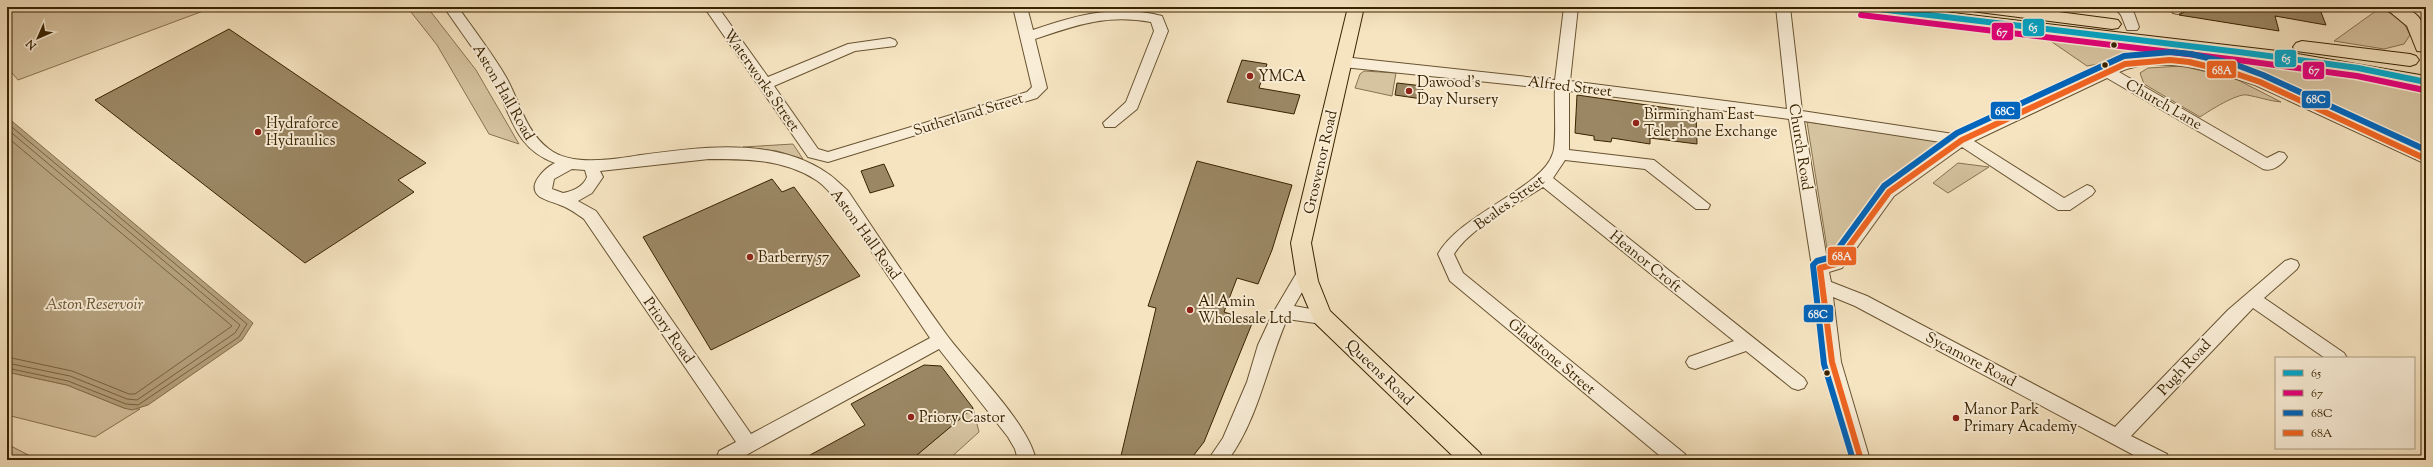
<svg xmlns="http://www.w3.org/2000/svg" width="2433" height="467" viewBox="0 0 2433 467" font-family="'Sorts Mill Goudy',serif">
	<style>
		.green { fill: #d6c3a0; stroke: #887350 }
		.water { fill: #b6a27f; stroke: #846f4c }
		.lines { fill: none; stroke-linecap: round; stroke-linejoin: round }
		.shore { stroke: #786240; stroke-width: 1 }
		.building { fill: #9b8764; stroke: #392300 }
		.minor-casing { stroke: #685330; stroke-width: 2 }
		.major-casing { stroke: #392300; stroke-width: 2 }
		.minor { fill: #f9edd7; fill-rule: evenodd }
		.major { fill: #f6e4c1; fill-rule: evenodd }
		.bus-1-casing { stroke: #f9edd7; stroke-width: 9 }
		.bus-2-casing { stroke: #f9edd7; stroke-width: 9 }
		.bus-3-casing { stroke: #f9edd7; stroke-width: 9 }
		.bus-4-casing { stroke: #f9edd7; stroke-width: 9 }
		.bus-1 { stroke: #00a9ce; stroke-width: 6 }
		.bus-2 { stroke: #e5007d; stroke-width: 6 }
		.bus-3 { stroke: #0065bd; stroke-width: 6 }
		.bus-4 { stroke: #f26522; stroke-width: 6 }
		.bus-dot { fill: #392300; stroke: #f9edd7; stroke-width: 1.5 }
		.poi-dot { fill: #8f2418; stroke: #f9edd7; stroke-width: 1.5 }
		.labels { text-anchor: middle; stroke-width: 4; stroke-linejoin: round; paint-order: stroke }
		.poi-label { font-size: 15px; fill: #392300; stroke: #f9edd7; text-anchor: start }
		.street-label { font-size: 15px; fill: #392300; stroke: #f9edd7 }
		.water-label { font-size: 16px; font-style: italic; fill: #654f2c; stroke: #f9edd7 }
		.line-badge { stroke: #f9edd7; stroke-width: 1.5 }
		.badge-label { font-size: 11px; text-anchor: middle; font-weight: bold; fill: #fff }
	</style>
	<rect width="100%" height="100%" fill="#f6e4c1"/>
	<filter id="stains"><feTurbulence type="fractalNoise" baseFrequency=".005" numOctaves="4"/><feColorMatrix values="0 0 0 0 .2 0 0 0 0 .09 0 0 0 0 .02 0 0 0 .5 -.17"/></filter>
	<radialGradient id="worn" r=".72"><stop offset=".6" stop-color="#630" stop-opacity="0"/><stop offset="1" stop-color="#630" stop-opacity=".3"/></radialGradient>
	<path class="green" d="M7,7H214L18,80L7,67Z
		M407,7H427L431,12L476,70L519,144L489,134L437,45Z
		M2380,8L2402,19L2410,35L2404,44L2384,49L2334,41Z
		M2039,33L2397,81L2426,93V151L2263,76L2201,58L2143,56L2087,66Z
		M2182,66L2236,79L2281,102C2269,101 2259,97 2247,95C2237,93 2209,111 2200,117L2144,84L2140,73L2148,68Z
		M1364,71L1396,73L1392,96L1355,88L1360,74Z
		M1807,122L1932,138L1938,143L1880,190L1836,248H1827Z
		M793,144L803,159L777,151L743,147Z
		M1958,163L1989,167L1948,193L1933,183Z
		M7,372L67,385L124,408L140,409L95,437L11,416L7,414Z
		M973,408L979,432L948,460H911Z
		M7,428H11L9,445L38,460H7Z"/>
	<path class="water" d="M7,117L253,323L242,340L148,405L132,410L124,408L67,385L7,372Z"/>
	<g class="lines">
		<path class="shore" d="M7,123L247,324L239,337L138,405L126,404L68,381L7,368
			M7,129L240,325L235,333L137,400L127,399L70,376L7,363
			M7,137L232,326L135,394H129L72,371L7,357"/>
	</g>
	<path class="building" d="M2186,7H2319L2326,25L2275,16L2279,31L2179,15L2186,11Z
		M229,29L426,163L398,180L414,192L305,263L95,100Z
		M1242,60L1267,64L1259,88L1300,95L1294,114L1227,102Z
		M1397,83L1423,86L1422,99L1395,95Z
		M1577,95L1696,112L1697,144L1650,138V144L1612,138L1611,142L1594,140V136L1575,133Z
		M1197,161L1292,185L1272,250L1258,284L1237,278L1224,312L1253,321L1204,442L1190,460H1120L1156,308L1148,306Z
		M884,164L894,186L870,193L861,171Z
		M772,179L782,192L794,187L860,276L711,350L643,237Z
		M924,365L941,366L973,408L911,460H801L865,425L851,404Z"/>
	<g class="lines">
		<defs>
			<path id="minor" d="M444,7H458C474,30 492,53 506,77C520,102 525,131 549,149C572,167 614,159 641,155C700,147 775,137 827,173C835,178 841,185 848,191C880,239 912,287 946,334C972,369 1027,421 1036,460H1018L1015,449L1008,437L939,349L737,460H718L717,457L719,451L736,442L584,219C577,214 569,208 560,205C553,202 547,201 540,197C525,186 545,168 555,163C513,148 511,112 492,78C478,54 460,31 444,7ZM709,159C746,159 784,159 816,180C824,185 830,193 836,199L930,338L751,434L596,211L578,201L592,193L603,177L600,171ZM572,169L585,170L587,177C583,187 573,191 563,193L552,189L554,179Z
				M704,7H718L768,77L848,44L890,38L895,40L897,43L895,46L855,51L774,86L818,149L828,152L1027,92L1032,87L1013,7H1027L1033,30C1075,15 1117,4 1162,16L1168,31L1137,109L1115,127H1105L1103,123L1126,102L1154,31L1151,22C1106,14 1077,25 1035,39L1047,88L1037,98L828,162L808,157Z
				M1564,7H1578L1570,81L1787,109L1776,7H1790L1802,111L1960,135L2120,61L2170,55L2231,67L2265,79L2426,153V164L2255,85C2216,72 2159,54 2119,72L2267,158L2279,152L2284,153L2287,157C2282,165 2272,172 2263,169L2107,78L1974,141L2064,198L2087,185L2092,187L2095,191L2092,195L2070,210H2058L1962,147L1894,196L1842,268L1829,272L1831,282L1867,296L2115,427L2228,310L2285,261L2291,259L2297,261L2299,265L2297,269L2264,298L2344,353L2347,358H2325L2253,308L2131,436L2167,454L2169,460H2143L1855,306L1833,297L1841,362L1870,460H1852L1823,362L1815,286L1789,119L1569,91V150L1654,160L1710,205L1708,209H1696L1645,169L1565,160L1553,178L1804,378L1807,383L1804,388L1798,390L1792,388L1746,351L1695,369L1689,367L1686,362L1689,357L1734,341L1543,187C1516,205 1471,227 1454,254L1463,273L1685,454L1687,460H1665L1450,281L1438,254C1461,213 1543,188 1553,153C1557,142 1554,103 1555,89L1343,67L1336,62L1343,57L1555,80ZM1804,121L1947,143C1920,162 1888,179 1868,207C1859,218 1840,257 1827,260Z
				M2114,7H2129L2134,13L2139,27L2137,30H2127L2121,15Z
				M2170,7H2184L2185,10L2178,14L2173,13Z
				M1305,267L1311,269L1313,273L1294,306L1328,312L1330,317L1328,322L1322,324L1287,319C1267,365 1258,420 1228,460H1208L1223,438L1247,382L1258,345L1273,313L1299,269Z"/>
			<path id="major" d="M1348,7H1364L1311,243L1318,281L1330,311L1480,453L1484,460H1457L1315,323L1297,281L1291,243Z
				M1854,7H1902L2286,52L2426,76V88C2239,53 2050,38 1862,12L1856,11Z
				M1971,7H2021L2112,19L2118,20L2121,24L2118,28L2112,29L1979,12L1973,11Z
				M2384,7C2419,7 2426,17 2426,52L2417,51L2407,26Z
				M2302,41L2410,54L2416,56L2419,60L2416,64L2410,66L2296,51L2293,47L2296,43Z"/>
		</defs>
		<use href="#minor" class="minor-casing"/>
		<use href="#major" class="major-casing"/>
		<use href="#minor" class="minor"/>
		<use href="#major" class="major"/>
		<defs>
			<path id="bus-1" d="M1862,7L2239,52L2358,68L2426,82"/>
			<path id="bus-2" d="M1861,15L2238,60L2357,76L2424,90"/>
			<path id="bus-3" d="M1853,460L1824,364L1813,265L1817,261L1832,257L1884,186L1957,133L2124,56L2171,52L2191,54L2234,64L2263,75L2426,150"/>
			<path id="bus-4" d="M1861,460L1832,362L1820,268L1836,264L1889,192L1962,140L2125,64L2170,60L2189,62L2231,72L2260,82L2426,159"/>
		</defs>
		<use href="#bus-1" class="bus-1-casing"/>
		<use href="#bus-2" class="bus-2-casing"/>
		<use href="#bus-3" class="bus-3-casing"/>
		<use href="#bus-4" class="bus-4-casing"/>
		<use href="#bus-1" class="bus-1"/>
		<use href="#bus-2" class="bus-2"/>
		<use href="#bus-3" class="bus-3"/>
		<use href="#bus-4" class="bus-4"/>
	</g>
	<g class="bus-dot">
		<circle cx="2114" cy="45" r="3.5"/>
		<circle cx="2105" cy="65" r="3.5"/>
		<circle cx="1827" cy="373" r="3.5"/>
	</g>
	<g class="poi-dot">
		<circle cx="1250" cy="76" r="4"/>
		<circle cx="1409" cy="91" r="4"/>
		<circle cx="1636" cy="123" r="4"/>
		<circle cx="258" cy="132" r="4"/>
		<circle cx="750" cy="257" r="4"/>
		<circle cx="1190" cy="310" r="4"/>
		<circle cx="911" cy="417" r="4"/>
		<circle cx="1956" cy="418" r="4"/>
	</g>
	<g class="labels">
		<g class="poi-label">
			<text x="1258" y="81">YMCA</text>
			<text x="1417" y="87">Dawood's<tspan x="1417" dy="17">Day Nursery</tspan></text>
			<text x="1644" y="119">Birmingham East<tspan x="1644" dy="17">Telephone Exchange</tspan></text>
			<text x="266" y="128">Hydraforce<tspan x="266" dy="17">Hydraulics</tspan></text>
			<text x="758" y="262">Barberry 57</text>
			<text x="1198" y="306">Al Amin<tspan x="1198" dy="17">Wholesale Ltd</tspan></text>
			<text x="1964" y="414">Manor Park<tspan x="1964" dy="17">Primary Academy</tspan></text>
			<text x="919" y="422">Priory Castor</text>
		</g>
		<g class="street-label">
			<text transform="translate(762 80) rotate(55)" y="5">Waterworks Street</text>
			<text transform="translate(1570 86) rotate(7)" y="5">Alfred Street</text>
			<text transform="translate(504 92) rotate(60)" y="5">Aston Hall Road</text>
			<text transform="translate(2164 104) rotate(30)" y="5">Church Lane</text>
			<text transform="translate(968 114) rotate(-17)" y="5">Sutherland Street</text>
			<text transform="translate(1801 147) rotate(81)" y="5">Church Road</text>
			<text transform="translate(1320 162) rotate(-77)" y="5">Grosvenor Road</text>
			<text transform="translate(1509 202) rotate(-36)" y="5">Beales Street</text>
			<text transform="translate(866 234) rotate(54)" y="5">Aston Hall Road</text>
			<text transform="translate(1646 261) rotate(39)" y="5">Heanor Croft</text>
			<text transform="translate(669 330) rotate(55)" y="5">Priory Road</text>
			<text transform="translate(1552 356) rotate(40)" y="5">Gladstone Street</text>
			<text transform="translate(1971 359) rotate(28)" y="5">Sycamore Road</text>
			<text transform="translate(2184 367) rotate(-47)" y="5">Pugh Road</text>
			<text transform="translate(1380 372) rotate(44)" y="5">Queens Road</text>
		</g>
		<g class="water-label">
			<text x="94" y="309">Aston Reservoir</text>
		</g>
	</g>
	<g class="line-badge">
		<rect x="2022" y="18" width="23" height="19" rx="4" fill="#00a9ce"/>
		<rect x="1991" y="22" width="23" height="19" rx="4" fill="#e5007d"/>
		<rect x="2274" y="49" width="23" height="19" rx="4" fill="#00a9ce"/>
		<rect x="2206" y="60" width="31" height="19" rx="4" fill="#f26522"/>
		<rect x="2302" y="61" width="23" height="19" rx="4" fill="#e5007d"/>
		<rect x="2301" y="90" width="30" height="19" rx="4" fill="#0065bd"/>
		<rect x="1990" y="101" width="31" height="19" rx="4" fill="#0065bd"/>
		<rect x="1827" y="246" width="30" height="20" rx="4" fill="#f26522"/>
		<rect x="1803" y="304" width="31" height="19" rx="4" fill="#0065bd"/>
	</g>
	<g class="badge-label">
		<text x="2033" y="31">65</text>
		<text x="2002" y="36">67</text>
		<text x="2286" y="62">65</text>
		<text x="2222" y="74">68A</text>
		<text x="2314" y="74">67</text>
		<text x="2316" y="103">68C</text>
		<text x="2005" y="115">68C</text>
		<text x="1842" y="260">68A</text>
		<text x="1818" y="318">68C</text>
	</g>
	<rect width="2433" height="467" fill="none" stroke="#f6e4c1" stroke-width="24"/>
	<rect x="8" y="8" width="2417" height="451" fill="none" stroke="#392300" stroke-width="2"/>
	<rect x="12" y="12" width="2409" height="443" fill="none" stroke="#392300"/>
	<rect x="2275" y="357" width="140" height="92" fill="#f9edd7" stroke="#ac9c81"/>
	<rect x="2283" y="370" width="20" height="6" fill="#00a9ce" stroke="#ac9c81"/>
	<text x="2311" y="377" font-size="12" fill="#392300">65</text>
	<rect x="2283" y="390" width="20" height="6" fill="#e5007d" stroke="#ac9c81"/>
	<text x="2311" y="397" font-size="12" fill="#392300">67</text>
	<rect x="2283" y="410" width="20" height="6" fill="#0065bd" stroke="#ac9c81"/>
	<text x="2311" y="417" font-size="12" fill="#392300">68C</text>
	<rect x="2283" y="430" width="20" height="6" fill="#f26522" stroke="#ac9c81"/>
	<text x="2311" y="437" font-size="12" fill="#392300">68A</text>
	<g transform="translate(38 38) rotate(225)" stroke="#f9edd7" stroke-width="3" paint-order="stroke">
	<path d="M0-3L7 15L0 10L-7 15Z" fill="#392300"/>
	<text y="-6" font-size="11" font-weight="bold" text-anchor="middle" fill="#392300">N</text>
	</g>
	<rect width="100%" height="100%" filter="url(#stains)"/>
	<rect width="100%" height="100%" fill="url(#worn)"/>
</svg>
